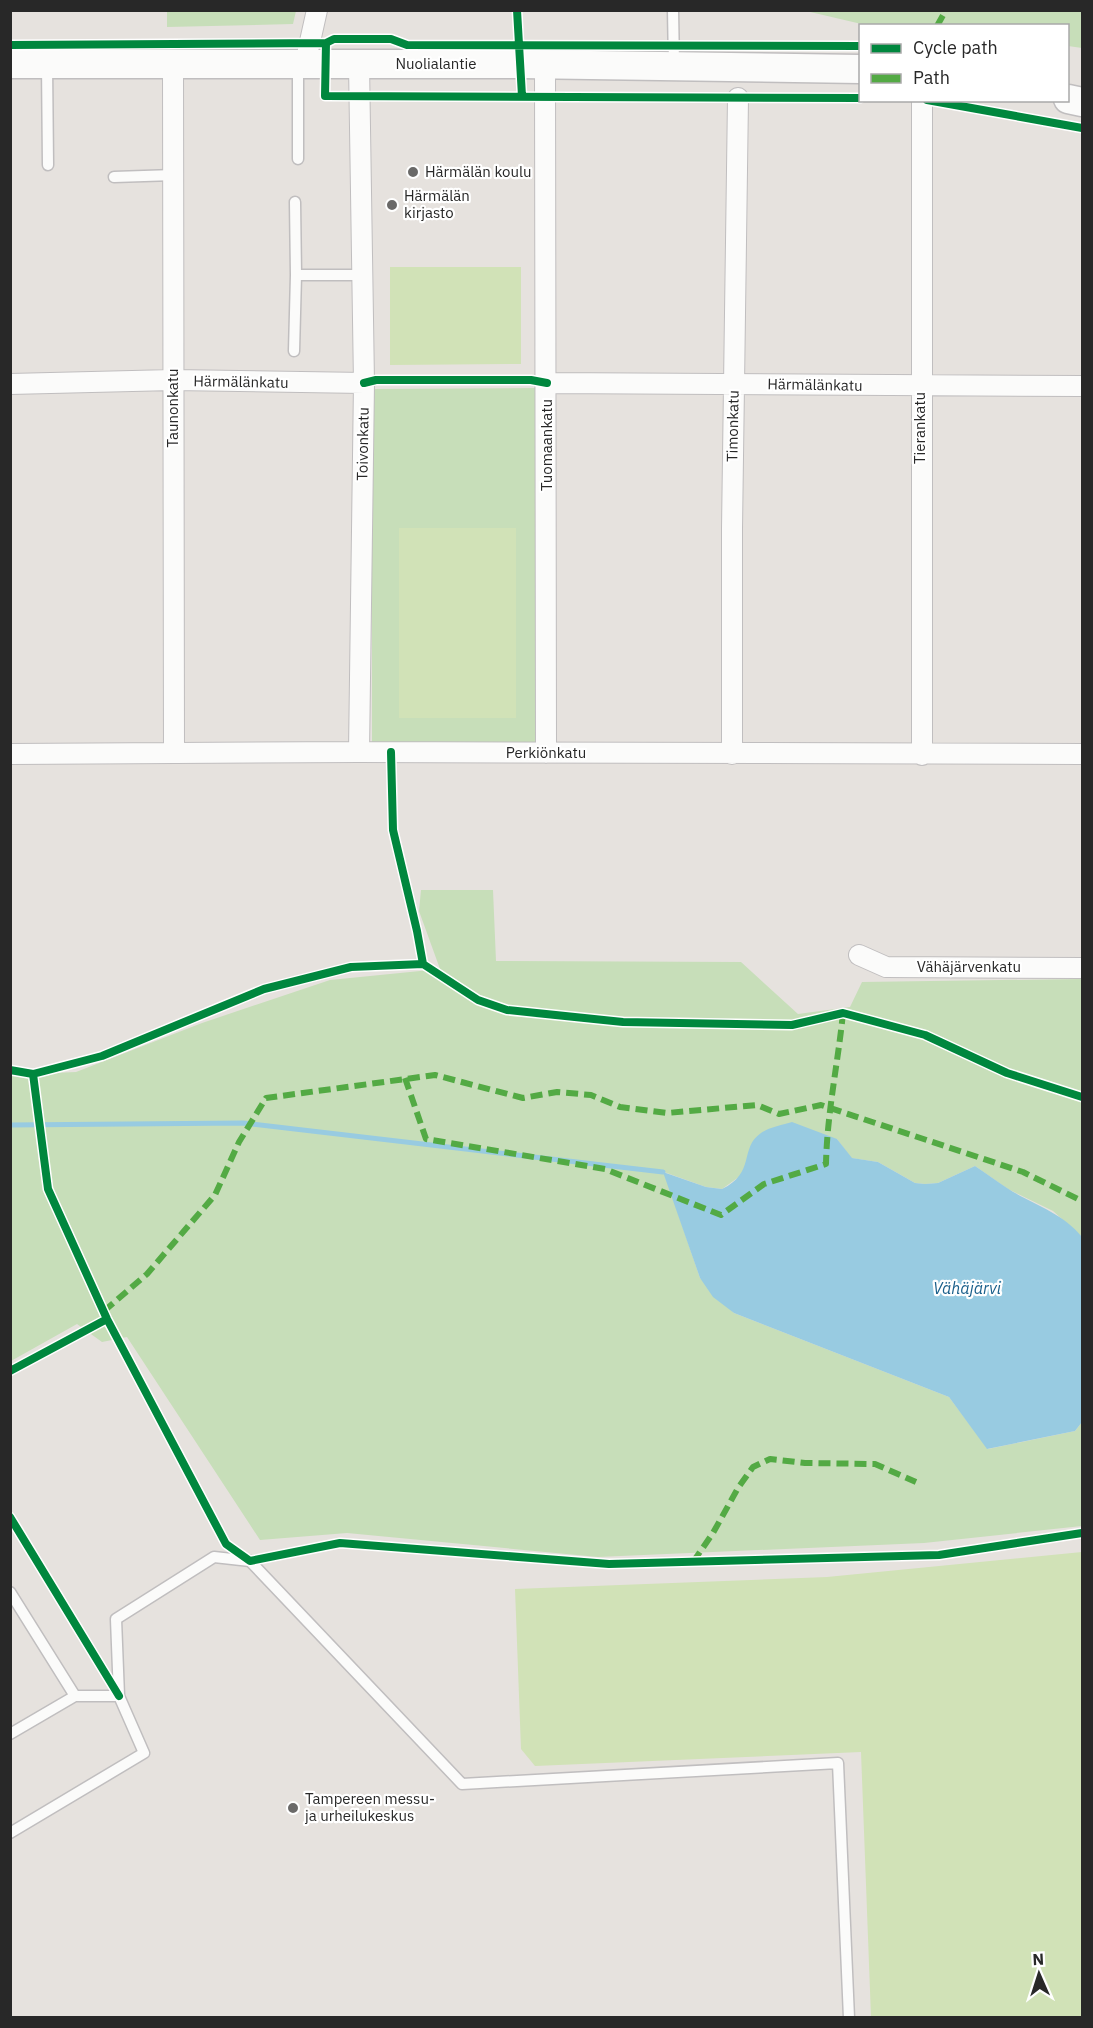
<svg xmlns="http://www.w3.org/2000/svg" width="1093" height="2028" viewBox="0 0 1093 2028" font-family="'IBM Plex Sans',sans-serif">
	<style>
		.green { fill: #c7deb9 }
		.pitch { fill: #d1e2b7 }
		.water { fill: #98cbe1 }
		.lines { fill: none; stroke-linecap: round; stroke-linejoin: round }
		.stream { stroke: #98cbe1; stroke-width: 5 }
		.lane-casing { stroke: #c0bebf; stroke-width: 13 }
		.street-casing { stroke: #c0bebf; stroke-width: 22 }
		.secondary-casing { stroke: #c0bebf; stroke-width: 31 }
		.lane { stroke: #fbfbfa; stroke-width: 10 }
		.street { stroke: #fbfbfa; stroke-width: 20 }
		.secondary { stroke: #fbfbfa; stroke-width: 28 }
		.quiet { stroke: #53aa44; stroke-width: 6; stroke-dasharray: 12 6; stroke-linecap: butt }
		.cycleway-casing { stroke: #fff; stroke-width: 11 }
		.cycleway { stroke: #00873e; stroke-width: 8 }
		.poi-dot { fill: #6a6968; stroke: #fff; stroke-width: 2 }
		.labels { text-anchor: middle; stroke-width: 4.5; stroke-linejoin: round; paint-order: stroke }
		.street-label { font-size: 15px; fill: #282828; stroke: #fff }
		.poi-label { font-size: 15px; fill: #282828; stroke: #fff; text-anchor: start }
		.water-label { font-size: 16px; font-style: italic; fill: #195f8a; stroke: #fff }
	</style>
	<rect width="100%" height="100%" fill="#e6e2de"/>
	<path class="green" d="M167,11V10L296,11L293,24L167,27Z
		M806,11H1082V48L1068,46V26H870Z
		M540,388V742H372V389Z
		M421,890H493L496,961L741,962L798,1014L850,1007L862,982L1082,979V1237L1053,1211L1008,1189L975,1166L938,1183L925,1184L915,1183L878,1162L851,1158L837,1139L752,1144L743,1174L722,1189L706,1187L664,1172L700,1278L734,1313L949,1397L988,1449L1075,1431L1082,1422V1526L924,1543L598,1557L347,1533L260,1540L127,1337L102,1342L77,1324L11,1361L10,1075L76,1072L202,1023L330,980L440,969L419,911Z"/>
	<path class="pitch" d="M390,267H521V364L390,365Z
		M399,528H516V718H399Z
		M1082,1552V2017H871L861,1752L535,1766L521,1749L515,1589L827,1577Z"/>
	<path class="water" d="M792,1122L837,1139L852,1158L878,1162L915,1183L925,1184L938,1183L975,1166C986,1173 996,1181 1007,1188C1033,1205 1062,1212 1082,1237V1422L1075,1431L987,1449L949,1397L734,1313L713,1297L700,1278L663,1172L706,1187L722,1189C756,1173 739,1148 761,1133C769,1127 783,1125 792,1122Z"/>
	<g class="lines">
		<path class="stream" d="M10,1125L243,1123L663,1172"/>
		<defs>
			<path id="lane" d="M673,10L674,65
				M47,65L48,165
				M298,159V65
				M114,177L174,175
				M295,202L296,275H362
				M294,351L296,275
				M10,1592L75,1696H119
				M10,1734L75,1696
				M10,1833L144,1753L119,1696L116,1619L214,1557L250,1561L462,1784L838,1763L849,2018"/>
			<path id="street" d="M173,63L174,753
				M305,64L317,10
				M359,64L364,383L359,752
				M545,64L546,753
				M547,383L1082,386
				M10,384L173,380L364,383
				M10,754L359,752L1082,754
				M732,754V529L738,98
				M922,755V100
				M859,955L886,967L1082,968"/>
			<path id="secondary" d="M10,64H521L860,69
				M1068,99L1082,102"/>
		</defs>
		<use href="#lane" class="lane-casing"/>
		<use href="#street" class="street-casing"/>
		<use href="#secondary" class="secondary-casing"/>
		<use href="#lane" class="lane"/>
		<use href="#street" class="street"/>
		<use href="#secondary" class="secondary"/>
		<path class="quiet" d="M937,26L946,10
			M405,1078L426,1139L605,1169L721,1215L764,1184L826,1164C827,1113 838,1063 843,1013
			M104,1311L147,1274L215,1195L239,1142L266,1098L435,1075L523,1098L557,1092L591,1095L620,1107L667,1113L757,1105L779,1114L821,1105L1023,1172L1082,1201
			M693,1562L713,1533L738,1488L753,1467L770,1459L805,1463L875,1464L916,1482"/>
		<defs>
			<path id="cycleway" d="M517,10L522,96
				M326,43L325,96L860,98
				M10,45L326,43L334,39H391L407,45L860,46
				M927,100L1082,128
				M364,383L376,380H531L547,383
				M391,752L393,830L417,931L423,964
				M10,1070L33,1074L102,1056L264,989L351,967L423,964L478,1000L507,1010L623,1022L792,1025L843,1013L925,1035L1007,1073L1082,1097
				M33,1074L48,1189L107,1319L226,1544L250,1561L340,1543L609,1564L939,1555L1082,1533
				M10,1371L107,1319
				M10,1517L119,1696"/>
		</defs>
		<use href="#cycleway" class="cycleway-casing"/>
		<use href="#cycleway" class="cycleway"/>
	</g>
	<g class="poi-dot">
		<circle cx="413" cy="172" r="6"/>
		<circle cx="392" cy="205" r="6"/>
		<circle cx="293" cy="1808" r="6"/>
	</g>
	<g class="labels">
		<g class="street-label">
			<text x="436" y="69">Nuolialantie</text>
			<text transform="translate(241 382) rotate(1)" y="5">Härmälänkatu</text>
			<text transform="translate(815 385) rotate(1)" y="5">Härmälänkatu</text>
			<text transform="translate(173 408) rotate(-90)" y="5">Taunonkatu</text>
			<text transform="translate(733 426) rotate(-89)" y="5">Timonkatu</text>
			<text transform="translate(920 428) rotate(-90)" y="5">Tierankatu</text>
			<text transform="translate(363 444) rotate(-89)" y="5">Toivonkatu</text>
			<text transform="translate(547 445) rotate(-90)" y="5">Tuomaankatu</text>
			<text x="546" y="758">Perkiönkatu</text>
			<text x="969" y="972">Vähäjärvenkatu</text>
		</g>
		<g class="poi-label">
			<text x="425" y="177">Härmälän koulu</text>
			<text x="404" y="201">Härmälän<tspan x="404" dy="17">kirjasto</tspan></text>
			<text x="305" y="1804">Tampereen messu-<tspan x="305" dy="17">ja urheilukeskus</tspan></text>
		</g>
		<g class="water-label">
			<text x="967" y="1294">Vähäjärvi</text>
		</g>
	</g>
	<rect width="1093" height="2028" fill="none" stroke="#282828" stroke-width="24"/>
	<rect x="859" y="24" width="210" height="78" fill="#ffffff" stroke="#a9a9a9" stroke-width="1.5"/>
	<rect x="871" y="44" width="30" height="9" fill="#00873e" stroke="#a9a9a9" stroke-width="1.5"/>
	<text x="913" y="54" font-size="18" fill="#282828">Cycle path</text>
	<rect x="871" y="74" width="30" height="9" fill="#53aa44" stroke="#a9a9a9" stroke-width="1.5"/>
	<text x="913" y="84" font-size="18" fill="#282828">Path</text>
	<g transform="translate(1039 1974) rotate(357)" stroke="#ffffff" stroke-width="4.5" paint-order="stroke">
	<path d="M0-4.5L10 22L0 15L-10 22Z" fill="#282828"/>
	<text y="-9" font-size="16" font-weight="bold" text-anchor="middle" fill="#282828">N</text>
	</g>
</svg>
